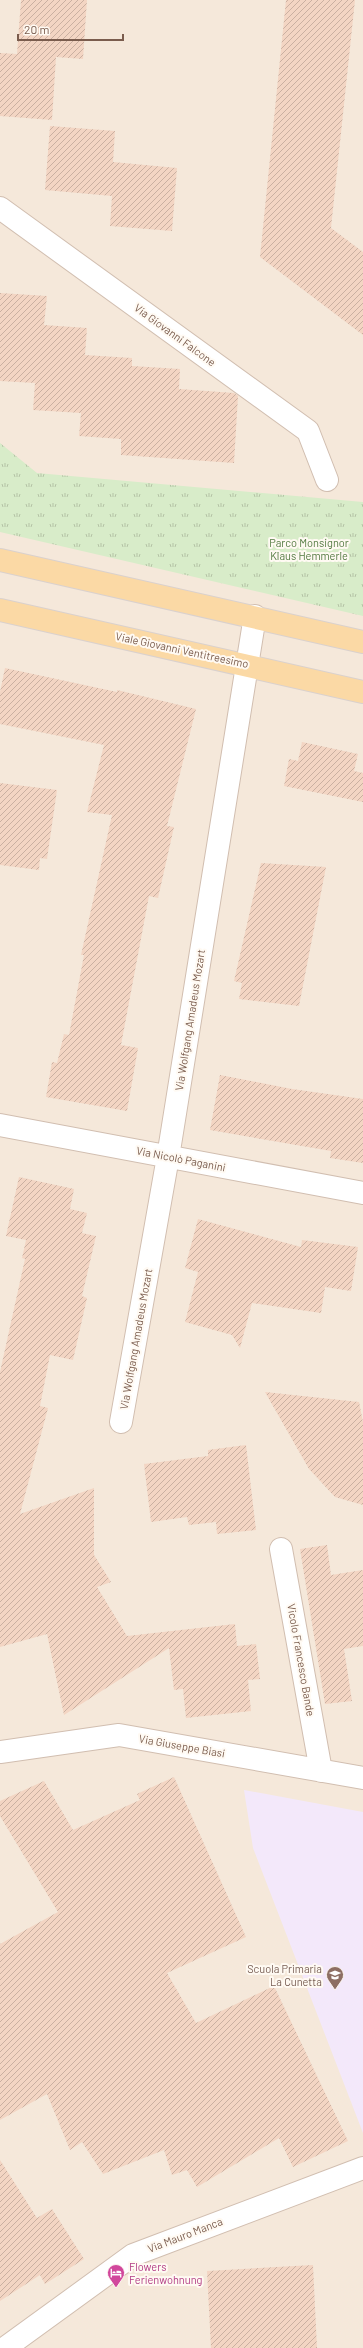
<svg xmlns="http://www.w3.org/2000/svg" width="363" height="2348" viewBox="0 0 363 2348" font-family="Barlow,sans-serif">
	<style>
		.residential { fill: #f5e8da }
		.education { fill: #f3e8fa }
		.park { fill: url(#park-tufts) }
		.building { fill: url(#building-hatch) }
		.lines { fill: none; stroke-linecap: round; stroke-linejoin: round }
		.minor-casing { stroke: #d1beb0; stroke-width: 24 }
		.major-casing { stroke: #dad1cd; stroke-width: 24 }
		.minor { stroke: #fff; stroke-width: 22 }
		.major { stroke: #fbd9a5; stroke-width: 22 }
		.labels { text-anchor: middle; stroke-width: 4; stroke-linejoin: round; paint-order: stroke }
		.street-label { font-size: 11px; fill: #7a5c4d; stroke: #fffaf3 }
		.park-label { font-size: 11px; fill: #537a41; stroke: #fffaf3 }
		.education-label { font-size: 11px; fill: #785e54; stroke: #fffaf3; text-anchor: end }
		.hotel-label { font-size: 11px; fill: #b23c85; stroke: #fffaf3; text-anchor: start }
	</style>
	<defs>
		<pattern id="park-tufts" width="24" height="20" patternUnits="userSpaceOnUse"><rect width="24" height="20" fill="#d8ecc9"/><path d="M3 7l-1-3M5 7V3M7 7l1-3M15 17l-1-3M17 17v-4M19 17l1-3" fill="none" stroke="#b4c2a5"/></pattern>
		<pattern id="building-hatch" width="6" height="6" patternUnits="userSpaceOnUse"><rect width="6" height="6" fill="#f3d5c3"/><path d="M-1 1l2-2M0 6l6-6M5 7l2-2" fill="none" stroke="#cab0a1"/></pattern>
	</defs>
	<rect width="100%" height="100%" fill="#fdf6ec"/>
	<path class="residential" d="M0,0H363V2348H0Z"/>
	<path class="education" d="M244,1790L363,1812V2133L253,1848Z"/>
	<path class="park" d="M0,443L37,473L363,502V616L0,532Z"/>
	<path class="building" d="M21,0H87L83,59L56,57L52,120L0,116V53L17,54Z
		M286,0H355L331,228L363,252V335L260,257Z
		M50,126L115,131L113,162L177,168L172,231L110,226L112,196L45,190Z
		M0,293L47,296L44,325L87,328L85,355L132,358V366L180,369L179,389L234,393L238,396L234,463L121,455V439L79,436L81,413L33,410L35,383L0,381Z
		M5,668L117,692V690L196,709L167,826L174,827L158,898L149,896L121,1045L138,1048L127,1111L46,1097L52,1062L57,1063L64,1034L69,1035L84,955H81L112,815L87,812L104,745L0,724V692Z
		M302,742L358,754L354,771L363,773V802L284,786L289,759L298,761Z
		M0,783L57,790L47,859L40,858L39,870L0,865Z
		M261,863L326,867L299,1006L239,999L242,983L234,981Z
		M220,1075L292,1089L363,1099V1163L330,1158L331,1151L210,1130Z
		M19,1177L74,1189L70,1209L87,1213L82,1233L96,1236L82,1296L87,1298L73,1360L50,1355L40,1406L48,1408L20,1514L94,1488V1555L111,1582L97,1587L127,1636L235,1624L237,1646L256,1644L260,1679L248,1680L251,1711L186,1718L183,1689L174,1690L169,1648L64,1715L47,1634L0,1647V1372L25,1259L22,1258L26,1240L6,1236Z
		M198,1219L301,1247L302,1240L358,1247L351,1291L325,1287L321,1313L252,1303L240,1348L232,1335L185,1322L198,1272L185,1268Z
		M265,1392L359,1402L363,1422V1505L335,1497L309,1469Z
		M246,1445L256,1530L217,1534L216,1522L189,1525L187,1517L151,1522L144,1464L208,1456V1450Z
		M327,1545L331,1575L363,1570V1646L344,1649L352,1701L325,1704L300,1549Z
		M174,1777L246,1937L167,1973L196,2023L274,1986L348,2141L293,2167L279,2138L197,2187L187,2170L172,2175L164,2150L103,2174L82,2142L70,2150L47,2094L0,2120V1944L58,1912L0,1816V1801L44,1781L73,1830L140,1800L137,1794Z
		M0,2160L37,2218L52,2209L84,2259L45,2284L40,2275L0,2301Z
		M313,2265L317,2348H211L207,2271Z"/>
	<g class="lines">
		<defs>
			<path id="minor" d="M0,208L308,431L327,480
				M0,1125L363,1193
				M121,1422L168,1157L255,616
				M281,1549L321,1771
				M0,1752L119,1735L363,1778
				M5,2348L133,2255L363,2168"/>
			<path id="major" d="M0,560L363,642
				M0,610L363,692"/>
		</defs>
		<use href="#minor" class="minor-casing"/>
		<use href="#major" class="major-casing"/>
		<use href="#minor" class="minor"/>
		<use href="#major" class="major"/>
	</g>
	<defs>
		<symbol id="school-pin" viewBox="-11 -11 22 30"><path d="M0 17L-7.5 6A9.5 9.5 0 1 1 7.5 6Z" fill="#8d6e63" stroke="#fffaf3"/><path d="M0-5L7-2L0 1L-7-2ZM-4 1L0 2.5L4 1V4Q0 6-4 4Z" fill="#fff"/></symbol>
		<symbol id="hotel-pin" viewBox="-11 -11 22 30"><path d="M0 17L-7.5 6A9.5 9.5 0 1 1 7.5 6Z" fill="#d1479c" stroke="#fffaf3"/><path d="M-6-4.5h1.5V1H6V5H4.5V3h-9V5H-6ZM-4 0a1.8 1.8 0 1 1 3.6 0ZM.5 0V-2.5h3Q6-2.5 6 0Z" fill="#fff"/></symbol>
	</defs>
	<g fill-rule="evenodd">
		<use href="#school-pin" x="325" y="1965" width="20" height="27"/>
		<use href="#hotel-pin" x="106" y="2263" width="20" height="27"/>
	</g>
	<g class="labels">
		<g class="street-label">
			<text transform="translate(175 335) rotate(36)" y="4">Via Giovanni Falcone</text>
			<text transform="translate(182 650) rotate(12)" y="4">Viale Giovanni Ventitreesimo</text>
			<text transform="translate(190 1020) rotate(-81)" y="4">Via Wolfgang Amadeus Mozart</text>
			<text transform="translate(181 1159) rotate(11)" y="4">Via Nicolò Paganini</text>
			<text transform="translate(136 1339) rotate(-80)" y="4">Via Wolfgang Amadeus Mozart</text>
			<text transform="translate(301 1660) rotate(80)" y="4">Vicolo Francesco Bande</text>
			<text transform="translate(182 1746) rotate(10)" y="4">Via Giuseppe Biasi</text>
			<text transform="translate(185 2235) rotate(-21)" y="4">Via Mauro Manca</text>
		</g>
		<g class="park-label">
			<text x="309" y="547">Parco Monsignor<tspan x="309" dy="13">Klaus Hemmerle</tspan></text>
		</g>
		<g class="education-label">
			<text x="322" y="1973">Scuola Primaria<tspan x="322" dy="13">La Cunetta</tspan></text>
		</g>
		<g class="hotel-label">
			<text x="129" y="2271">Flowers<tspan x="129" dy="13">Ferienwohnung</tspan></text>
		</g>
	</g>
	<path d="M18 34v6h105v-6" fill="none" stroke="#7a5c4d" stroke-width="2"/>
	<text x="24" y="34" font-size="12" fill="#7a5c4d" stroke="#fffaf3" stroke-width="3" paint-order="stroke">20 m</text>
</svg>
